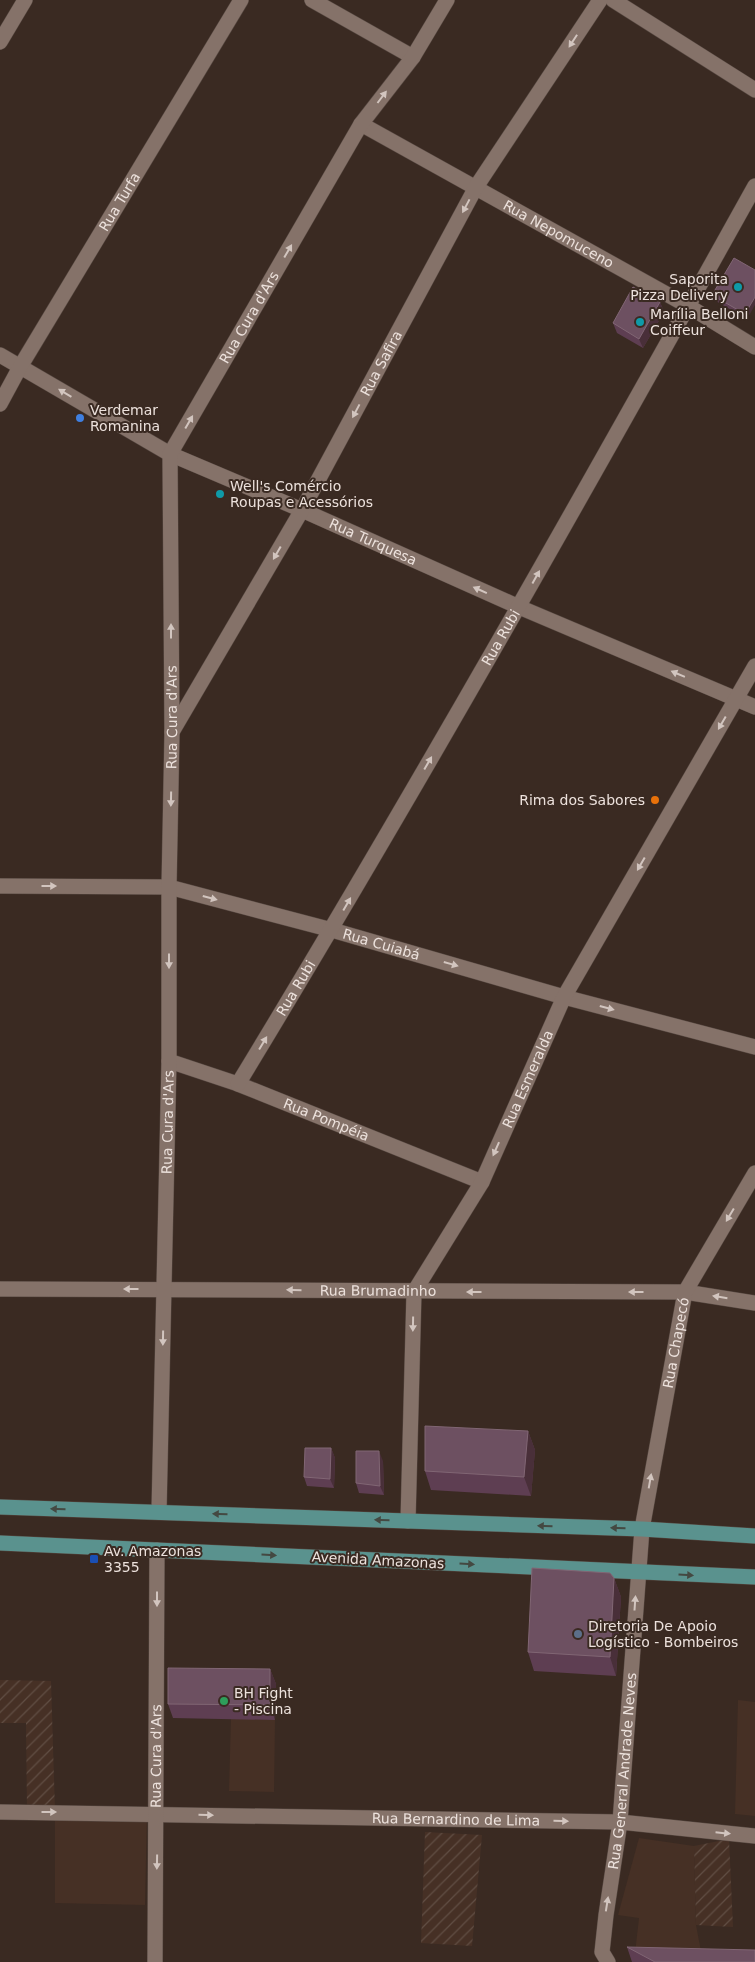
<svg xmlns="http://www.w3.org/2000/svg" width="755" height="1962" viewBox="0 0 755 1962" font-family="'DejaVu Sans',sans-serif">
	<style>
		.built { fill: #463025 }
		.industrial { fill: url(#industrial-furrows) }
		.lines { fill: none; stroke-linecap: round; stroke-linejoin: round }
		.minor-casing { stroke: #564841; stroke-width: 16 }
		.major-casing { stroke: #564841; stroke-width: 16 }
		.minor { stroke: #857269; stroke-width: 15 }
		.major { stroke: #5a928e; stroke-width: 15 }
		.wall { fill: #5e3e52 }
		.shaded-wall { fill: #492f39 }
		.building { fill: #6d5061; stroke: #816674 }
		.oneway { fill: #d2c5bf }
		.oneway2 { fill: #444942 }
		.culture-dot { fill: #0f9aa8; stroke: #3a2a22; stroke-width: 2 }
		.shop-dot { fill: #3f7fe0; stroke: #3a2a22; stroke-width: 2 }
		.food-dot { fill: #e8710a; stroke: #3a2a22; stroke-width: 2 }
		.transit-dot { fill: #1a4fb4; stroke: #3a2a22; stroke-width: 2 }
		.service-dot { fill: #5c6f8a; stroke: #3a2a22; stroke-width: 2 }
		.leisure-dot { fill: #2e9e5b; stroke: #3a2a22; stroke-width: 2 }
		.labels { text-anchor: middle; stroke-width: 4; stroke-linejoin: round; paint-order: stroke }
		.street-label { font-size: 14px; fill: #ece1dc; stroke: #3a2a22 }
		.poi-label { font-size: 14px; fill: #ece1dc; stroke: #3a2a22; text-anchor: start }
	</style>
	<defs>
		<pattern id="industrial-furrows" width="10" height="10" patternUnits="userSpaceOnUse" patternTransform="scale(1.25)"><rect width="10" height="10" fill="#463025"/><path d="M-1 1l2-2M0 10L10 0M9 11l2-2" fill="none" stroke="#614e44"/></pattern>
	</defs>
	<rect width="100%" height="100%" fill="#3a2a22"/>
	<path class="built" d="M738,1700L755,1702V1816L735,1814Z
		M231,1718L275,1720L274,1792L229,1791Z
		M55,1814H147L145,1905L55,1903Z
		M639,1838L694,1846L696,1925L703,1962H634L639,1918L618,1915Z"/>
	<path class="industrial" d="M0,1680L51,1681L55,1811H27L26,1723H0Z
		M425,1832L482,1835L472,1946L421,1943Z
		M729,1839L733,1927L696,1925L694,1846Z"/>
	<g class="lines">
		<defs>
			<g id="minor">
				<path d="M312,0L413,57"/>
				<path d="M613,0L755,90"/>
				<path d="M0,42L25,0"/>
				<path id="s1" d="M361,124L688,306L755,347"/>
				<path id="s2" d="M0,355L170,454L302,510L519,607L755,707"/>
				<path id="s3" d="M0,404L20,367L241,0"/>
				<path id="s4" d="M172,732L302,510L476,187L600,0"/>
				<path id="s5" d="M0,886L169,887L332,930L564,997L755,1047"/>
				<path id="s6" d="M169,1061L238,1084L482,1182"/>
				<path id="s7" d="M238,1084C417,789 587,488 755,186"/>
				<path id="s8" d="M0,1289L685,1292L755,1303"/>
				<path id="s9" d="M159,1512L169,1061V887L172,733L170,454L361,124L413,57L447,0"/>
				<path id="s10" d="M408,1521L414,1292L482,1182L564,997L755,666"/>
				<path id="s11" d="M0,1812L620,1822L755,1836"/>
				<path id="s12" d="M155,1962L157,1550"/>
				<path id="s13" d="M608,1962L602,1952L606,1915L620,1822L642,1529L685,1292L755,1173"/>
			</g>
			<path id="major" d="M0,1507L642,1529L755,1536
				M0,1543L755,1577"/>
		</defs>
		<use href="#minor" class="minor-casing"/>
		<use href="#major" class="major-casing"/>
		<use href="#minor" class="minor"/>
		<use href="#major" class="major"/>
	</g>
	<path class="wall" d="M755,270L747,319L714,300L712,295Z
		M660,302L664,312L643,348L617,333L613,323Z
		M528,1431L535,1450L531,1496L431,1490L425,1471Z
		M331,1448L335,1458L334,1488L307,1486L304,1477Z
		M383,1461L384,1495L359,1493L356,1483Z
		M614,1578L621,1597L616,1676L534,1671L528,1652Z
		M270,1669L276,1684L275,1720L173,1718L168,1704Z
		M627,1947L755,1962H632Z"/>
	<path class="shaded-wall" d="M755,297V305L747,319L745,314Z
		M660,302L664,312L643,348L639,339Z
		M528,1431L535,1450L531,1496L524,1477Z
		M331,1448L335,1458L334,1488L330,1479Z
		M379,1451L383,1461L384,1495L380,1486Z
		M614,1578L621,1597L616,1676L610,1657Z
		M270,1669L276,1684L275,1720L270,1705Z"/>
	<path class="building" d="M734,258L755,270V297L745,314L712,295Z
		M633,287L660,302L639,339L613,323Z
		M425,1426L528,1431L524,1477L425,1471Z
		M305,1448H331L330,1479L304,1477Z
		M356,1451H379L380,1486L356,1483Z
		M532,1568L610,1573L614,1578L610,1657L528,1652Z
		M168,1668L270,1669V1705L168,1704Z
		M627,1947L755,1950V1962H655Z"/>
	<defs><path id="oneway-solid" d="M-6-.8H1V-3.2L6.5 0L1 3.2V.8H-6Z" transform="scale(1.25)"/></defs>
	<g class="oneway">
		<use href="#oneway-solid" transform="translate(573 41) rotate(123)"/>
		<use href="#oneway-solid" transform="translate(382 97) rotate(-53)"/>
		<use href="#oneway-solid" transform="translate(466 206) rotate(118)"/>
		<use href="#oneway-solid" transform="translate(288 251) rotate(-60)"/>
		<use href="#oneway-solid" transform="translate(65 393) rotate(-149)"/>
		<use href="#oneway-solid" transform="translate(356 411) rotate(118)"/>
		<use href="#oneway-solid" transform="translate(189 422) rotate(-60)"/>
		<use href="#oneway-solid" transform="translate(277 553) rotate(120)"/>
		<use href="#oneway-solid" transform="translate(536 577) rotate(-61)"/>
		<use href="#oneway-solid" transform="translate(480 590) rotate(-156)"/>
		<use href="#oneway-solid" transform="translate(171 631) rotate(-90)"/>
		<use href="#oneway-solid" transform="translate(678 674) rotate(-157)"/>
		<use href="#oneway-solid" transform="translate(722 723) rotate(120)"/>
		<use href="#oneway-solid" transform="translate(428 763) rotate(-60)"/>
		<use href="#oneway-solid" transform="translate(171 799) rotate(91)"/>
		<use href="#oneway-solid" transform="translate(641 864) rotate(120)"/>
		<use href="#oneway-solid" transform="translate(49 886)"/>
		<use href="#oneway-solid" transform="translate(210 898) rotate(15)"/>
		<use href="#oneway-solid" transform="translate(347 904) rotate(-60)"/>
		<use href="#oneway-solid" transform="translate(169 961) rotate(90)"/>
		<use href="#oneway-solid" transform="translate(451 964) rotate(16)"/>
		<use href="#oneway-solid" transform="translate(607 1008) rotate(15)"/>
		<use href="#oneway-solid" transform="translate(263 1043) rotate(-59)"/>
		<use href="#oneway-solid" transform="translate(496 1149) rotate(114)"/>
		<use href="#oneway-solid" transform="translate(730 1215) rotate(121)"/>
		<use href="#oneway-solid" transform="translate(131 1289) rotate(-180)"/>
		<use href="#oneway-solid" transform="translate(294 1290) rotate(-179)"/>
		<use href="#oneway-solid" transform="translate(474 1292) rotate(-180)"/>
		<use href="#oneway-solid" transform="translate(636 1292) rotate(-180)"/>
		<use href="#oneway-solid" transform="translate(720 1297) rotate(-171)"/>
		<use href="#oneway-solid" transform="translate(413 1324) rotate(91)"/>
		<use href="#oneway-solid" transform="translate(163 1338) rotate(91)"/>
		<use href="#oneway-solid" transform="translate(650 1481) rotate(-80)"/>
		<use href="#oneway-solid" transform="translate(157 1599) rotate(90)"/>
		<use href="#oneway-solid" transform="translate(635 1603) rotate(-86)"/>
		<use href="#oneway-solid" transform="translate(49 1812)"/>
		<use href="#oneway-solid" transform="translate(206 1815) rotate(1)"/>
		<use href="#oneway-solid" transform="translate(561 1821) rotate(1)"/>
		<use href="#oneway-solid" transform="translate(723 1833) rotate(6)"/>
		<use href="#oneway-solid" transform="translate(157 1862) rotate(91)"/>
		<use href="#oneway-solid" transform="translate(607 1904) rotate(-81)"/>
	</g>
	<g class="oneway2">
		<use href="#oneway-solid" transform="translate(58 1509) rotate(-178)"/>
		<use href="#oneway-solid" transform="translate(220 1514) rotate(-178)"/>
		<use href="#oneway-solid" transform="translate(382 1520) rotate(-178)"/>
		<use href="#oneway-solid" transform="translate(545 1526) rotate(-178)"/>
		<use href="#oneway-solid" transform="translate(618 1528) rotate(-178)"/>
		<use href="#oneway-solid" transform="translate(269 1555) rotate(3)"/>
		<use href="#oneway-solid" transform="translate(467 1564) rotate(3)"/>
		<use href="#oneway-solid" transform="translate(686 1575) rotate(3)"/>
	</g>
	<g class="culture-dot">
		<circle cx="738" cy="287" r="5"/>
		<circle cx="640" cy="322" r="5"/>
		<circle cx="220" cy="494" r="5"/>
	</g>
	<circle class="shop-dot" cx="80" cy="418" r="5"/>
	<circle class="food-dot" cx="655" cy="800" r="5"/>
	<rect class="transit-dot" x="89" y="1554" width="10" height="10" rx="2.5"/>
	<circle class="service-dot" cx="578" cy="1634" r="5"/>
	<circle class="leisure-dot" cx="224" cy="1701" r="5"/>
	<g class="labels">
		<g class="street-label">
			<text dy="5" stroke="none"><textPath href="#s3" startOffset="235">Rua Turfa</textPath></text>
			<text dy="5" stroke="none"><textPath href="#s1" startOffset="226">Rua Nepomuceno</textPath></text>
			<text dy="5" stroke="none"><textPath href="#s9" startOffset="1216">Rua Cura d'Ars</textPath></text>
			<text dy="5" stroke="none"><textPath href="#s4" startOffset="424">Rua Safira</textPath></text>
			<text dy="5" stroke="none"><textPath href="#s2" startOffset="418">Rua Turquesa</textPath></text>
			<text dy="5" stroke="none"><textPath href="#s7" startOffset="518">Rua Rubi</textPath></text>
			<text dy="5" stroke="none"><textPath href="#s9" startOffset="795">Rua Cura d'Ars</textPath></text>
			<text dy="5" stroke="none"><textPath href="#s5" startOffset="389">Rua Cuiabá</textPath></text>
			<text dy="5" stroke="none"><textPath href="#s7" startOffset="112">Rua Rubi</textPath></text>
			<text dy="5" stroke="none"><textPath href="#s10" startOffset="471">Rua Esmeralda</textPath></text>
			<text dy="5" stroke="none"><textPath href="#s6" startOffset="168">Rua Pompéia</textPath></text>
			<text dy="5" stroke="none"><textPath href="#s9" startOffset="390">Rua Cura d'Ars</textPath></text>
			<text dy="5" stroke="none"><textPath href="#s8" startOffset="378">Rua Brumadinho</textPath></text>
			<text dy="5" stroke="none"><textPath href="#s13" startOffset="626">Rua Chapecó</textPath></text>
			<text transform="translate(378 1560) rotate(3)" y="5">Avenida Amazonas</text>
			<text dy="5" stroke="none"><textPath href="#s12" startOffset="206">Rua Cura d'Ars</textPath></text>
			<text dy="5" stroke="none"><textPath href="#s13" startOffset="194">Rua General Andrade Neves</textPath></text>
			<text dy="5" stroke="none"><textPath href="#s11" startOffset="456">Rua Bernardino de Lima</textPath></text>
		</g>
		<g class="poi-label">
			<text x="728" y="284" text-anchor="end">Saporita<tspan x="728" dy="16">Pizza Delivery</tspan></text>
			<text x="650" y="319">Marília Belloni<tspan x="650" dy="16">Coiffeur</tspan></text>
			<text x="90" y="415">Verdemar<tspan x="90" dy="16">Romanina</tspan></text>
			<text x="230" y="491">Well's Comércio<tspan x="230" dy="16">Roupas e Acessórios</tspan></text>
			<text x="645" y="805" text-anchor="end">Rima dos Sabores</text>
			<text x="104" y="1556">Av. Amazonas<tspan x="104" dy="16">3355</tspan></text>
			<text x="588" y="1631">Diretoria De Apoio<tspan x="588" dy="16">Logístico - Bombeiros</tspan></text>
			<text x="234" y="1698">BH Fight<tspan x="234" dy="16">- Piscina</tspan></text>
		</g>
	</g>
</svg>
